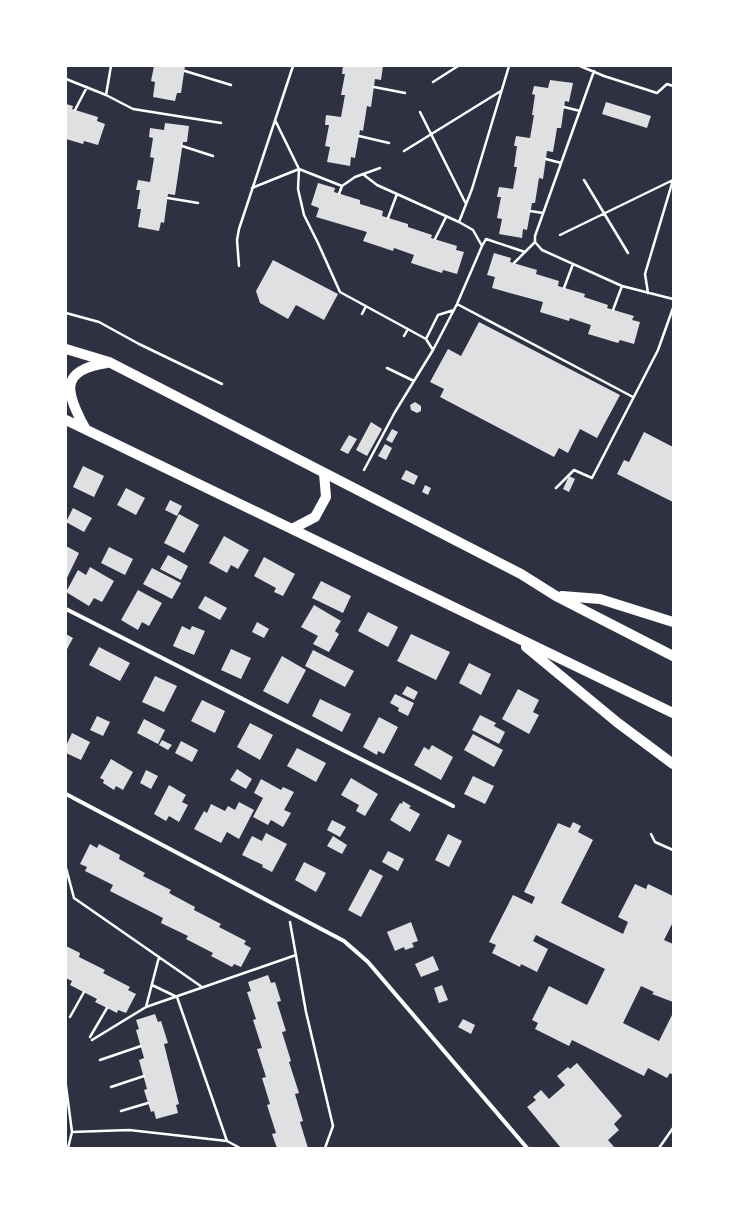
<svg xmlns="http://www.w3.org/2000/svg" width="739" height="1214" viewBox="0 0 739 1214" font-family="'Fira Sans Condensed',sans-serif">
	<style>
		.building { fill: #e0e0e3 }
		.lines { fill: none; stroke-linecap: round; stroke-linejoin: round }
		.path { stroke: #fff; stroke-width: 2.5 }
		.minor { stroke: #fff; stroke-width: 4 }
		.primary { stroke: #fff; stroke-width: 10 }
	</style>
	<rect width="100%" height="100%" fill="#2d3142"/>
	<path class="building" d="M154,66H185L181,93H177L175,101L153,97L155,82L151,81Z
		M343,66H383L381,80L375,79L371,107L367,106L363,131L360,130L355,158L351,157L350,166L327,162L330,147L325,146L329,125H325L326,115L341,117L345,95H341L345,74H342Z
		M550,80L573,83L569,102L565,101L561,128H557L553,152L547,151L543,179L539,178L535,203H532L527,230L523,229L522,238L499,234L502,219L497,218L501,197H497L499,187L513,189L517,167H514L517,146H514L516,136L530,138L534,115H532L535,95L532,94L534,86L548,88Z
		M606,102L651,116L647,128L602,114Z
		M66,104L73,106L72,109L98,117L97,121L105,124L98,145L84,141L83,144L66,139Z
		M165,123L189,126L187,142H183L175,195L168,194L164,223L161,222L159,231L138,227L141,209H137L140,190H136L138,180L150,182L154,158L150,157L153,138L149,137L150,128L164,130Z
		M318,183L335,188L334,192L360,200V204L383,211L382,216L408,224V227L432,235L431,238L457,246L456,250L464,252L457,274L443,270L442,273L411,263L414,255L394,248L393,251L363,241L367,232L316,217L319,208L311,205Z
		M494,253L511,258L510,262L537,270L536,274L559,281L558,286L585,294L584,297L608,305L607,308L634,316L632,320L640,322L634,344L620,340L618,343L588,334L591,325L570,318L569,321L540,312L543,302L492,288L495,277L487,275Z
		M273,260L338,294L324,320L296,305L288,319L260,303L256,291Z
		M479,322L620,395L597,438L580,429L568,453L559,448L554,457L440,397L444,389L430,382L448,349L461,356Z
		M415,402L421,406V411L417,413L411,410L410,405Z
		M371,422L382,429L367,456L356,450Z
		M392,429L398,432L392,443L386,440Z
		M644,432L673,447V502L617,474L624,460L629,462Z
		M349,435L357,439L348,454L340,450Z
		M385,444L392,448L386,460L378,456Z
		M83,466L104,476L94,497L73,487Z
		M406,470L418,476L414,485L401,479Z
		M569,476L575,479L569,492L563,489Z
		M425,485L431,488L428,495L422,492Z
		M126,488L145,498L136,515L117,505Z
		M170,500L182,506L177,516L165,510Z
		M73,508L92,518L84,532L66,522Z
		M179,514L199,525L184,553L164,543Z
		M224,536L249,550L238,569L231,565L227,573L209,563Z
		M66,546L79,553L66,580Z
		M109,547L133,559L125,575L101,563Z
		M168,555L188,566L181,580L160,569Z
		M264,557L295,574L283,596L274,592L276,588L254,576Z
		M90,567L114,581L102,602L94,598L89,606L66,592L78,570L86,575Z
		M152,568L181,583L172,599L143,584Z
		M321,581L351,596L343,613L312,598Z
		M138,590L162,603L149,626L142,622L138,630L121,620Z
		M205,596L227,608L220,620L198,608Z
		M314,605L341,621L335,631L339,634L329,652L313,644L318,636L301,627Z
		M368,612L398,627L388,647L358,631Z
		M257,622L269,629L264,638L252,632Z
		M182,626L190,630L192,626L205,631L194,655L173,646Z
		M66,634L73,638L66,651Z
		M411,634L450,652L436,680L397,661Z
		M99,647L130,663L120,681L89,665Z
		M231,649L251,658L241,679L221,670Z
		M313,650L354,671L345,687L305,666Z
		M282,656L306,670L288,704L263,691Z
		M469,663L491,674L481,695L459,683Z
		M155,676L177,686L164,712L142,702Z
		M407,686L418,692L414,700L402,694Z
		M518,689L539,700L533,712L539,715L529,734L502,719Z
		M395,694L414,703L408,716L398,711L399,708L390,703Z
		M320,699L351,714L342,732L312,716Z
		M202,700L225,711L215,733L191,721Z
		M480,715L496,723L494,726L505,732L499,744L472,730Z
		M97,716L110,722L103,736L90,730Z
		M379,717L398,727L384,754L378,751L377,755L363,747Z
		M144,719L165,730L158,744L137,733Z
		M250,723L273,735L260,760L237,747Z
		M72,733L90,742L81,760L66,753V746Z
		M473,734L503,750L494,767L464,750Z
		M162,740L172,745L168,750L159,745Z
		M181,741L198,750L192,762L175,753Z
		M432,745L453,757L441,780L414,765L424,747L429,750Z
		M297,748L326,763L316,782L287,766Z
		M111,759L133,772L123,790L116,786L114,790L103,783L104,780L100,778Z
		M237,769L252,779L246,789L230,780Z
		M146,770L158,776L151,789L140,783Z
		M473,776L494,786L485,804L464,794Z
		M351,778L378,794L365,816L356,811L359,805L341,795Z
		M261,779L281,790L283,787L294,792L284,810L291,813L283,827L271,820L268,825L253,817L263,798L254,793Z
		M169,785L186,795L182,802L188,805L179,822L169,816L166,821L154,814Z
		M403,801L411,806L409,808L420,814L410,832L390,820L400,803L402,804Z
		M239,802L254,810L239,839L227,832L221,843L194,829L204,811L207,813L211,804L225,811L228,806L235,810Z
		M332,820L346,827L340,837L327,830Z
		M573,822L581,826L578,832L593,840L561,903L623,934L628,922L618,917L635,884L646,889L648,884L673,896V922L664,940L673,944V1002L652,994L654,992L641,986L623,1023L659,1041L673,1013V1075L670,1073L667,1078L648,1068L644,1076L572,1040L569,1046L535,1029L538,1023L532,1020L549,986L587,1005L605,969L536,935L533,941L548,949L537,972L521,964L520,967L492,953L496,945L489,942L513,895L532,904L535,897L524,892L552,835L558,823L570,828Z
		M266,833L287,844L272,872L262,867L263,865L242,855L252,836L262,841Z
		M448,834L462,841L449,867L435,860Z
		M333,836L347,845L342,854L327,846Z
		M90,844L97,848L99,844L120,855L119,859L145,873L143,876L171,890L169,893L195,907L194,910L221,924L219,927L246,941L244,944L251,948L241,967L234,964L232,967L211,956L213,953L186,939L188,936L161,923L163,918L110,891L113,885L85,871L87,867L80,864Z
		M388,851L404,859L398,871L382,862Z
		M304,862L326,873L316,892L295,880Z
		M370,869L383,876L361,917L348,910Z
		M411,922L418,941L412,943L414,947L405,950L404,947L395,951L387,932Z
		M66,946L80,953L79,957L105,970L103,973L130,987L128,990L136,994L126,1013L118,1010L117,1013L95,1002L97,999L70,985L72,981L66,978Z
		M433,956L439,970L421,977L415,964Z
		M268,975L271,983L275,982L281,1001L277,1002L286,1031L282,1032L291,1061L289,1062L299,1093L295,1094L303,1121L300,1122L308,1148H277L272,1134L276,1133L267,1105L270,1104L262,1078L266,1077L257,1049L262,1048L253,1020L256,1019L247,992L251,991L248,982Z
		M442,985L448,1000L439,1003L434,988Z
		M155,1014L158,1022L161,1021L168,1043L164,1044L179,1104L176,1105L178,1113L156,1119L154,1111L151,1112L144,1090L147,1089L139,1060L144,1058L136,1030L139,1029L136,1020Z
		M463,1019L475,1025L471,1034L458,1027Z
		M577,1063L622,1116L614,1124L619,1130L608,1140L615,1148H561L527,1107L536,1100L533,1097L541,1090L549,1099L565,1085L557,1076L568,1067L570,1069Z"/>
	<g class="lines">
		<path class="path" d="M111,66L106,95L133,109L221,123
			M580,66L604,76L657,93L667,84L673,86
			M185,71L231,85
			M66,79L106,95
			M433,82L458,66
			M374,87L405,93
			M564,107L580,111
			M75,110L87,87
			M420,112L466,204
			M275,120L299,169L298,189L304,215L318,243L340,292L426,339
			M359,136L389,143
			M182,146L213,156
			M404,151L501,91
			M546,159L561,163
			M364,175L377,185L459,222
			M584,180L628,253
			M252,188L299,169L342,186L355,177L380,168
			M339,194L342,186
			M168,198L198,203
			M530,211L543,213
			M388,218L397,194
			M560,235L673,180
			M435,239L446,217
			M535,242L542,250L622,286L673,299
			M482,246L486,239L525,252
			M514,263L535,242V236L594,71
			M239,266L237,240L239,229L293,66
			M564,288L573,264
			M648,293L645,274L673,180
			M457,304L633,397
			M613,310L622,286
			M66,313L99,322L139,344L222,384
			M362,314L366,306
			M404,336L408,329
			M433,350L457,304L482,246L473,230L459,222L472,189L509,66
			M387,368L414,381
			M364,470L395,412L433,350L426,339L438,315L454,310
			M556,488L574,470L592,478L658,350L673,308
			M651,834L655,842L673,850
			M66,868L74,898L202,987
			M290,922L306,1012L333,1126L325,1148
			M152,985L177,997L227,1141
			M146,1007L159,957
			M70,1017L84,992
			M90,1037L107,1008
			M92,1040L146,1007L296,955
			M100,1060L141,1046
			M66,1086L72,1132L68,1148
			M111,1087L144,1076
			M121,1111L148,1103
			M72,1132L129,1130L227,1141L240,1148
			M659,1148L673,1128"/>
		<path class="minor" d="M66,609L453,806
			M66,794L344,941L368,962L527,1148"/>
		<path class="primary" d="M66,349L109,362L521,574L556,596L673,656
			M66,420L673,713
			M85,428C66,393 58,370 107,363
			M292,529L315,517L326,497L324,473
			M562,596L600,599L673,622
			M526,647L618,723L673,764"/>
	</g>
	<rect width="739" height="1214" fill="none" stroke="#ffffff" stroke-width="134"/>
</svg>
